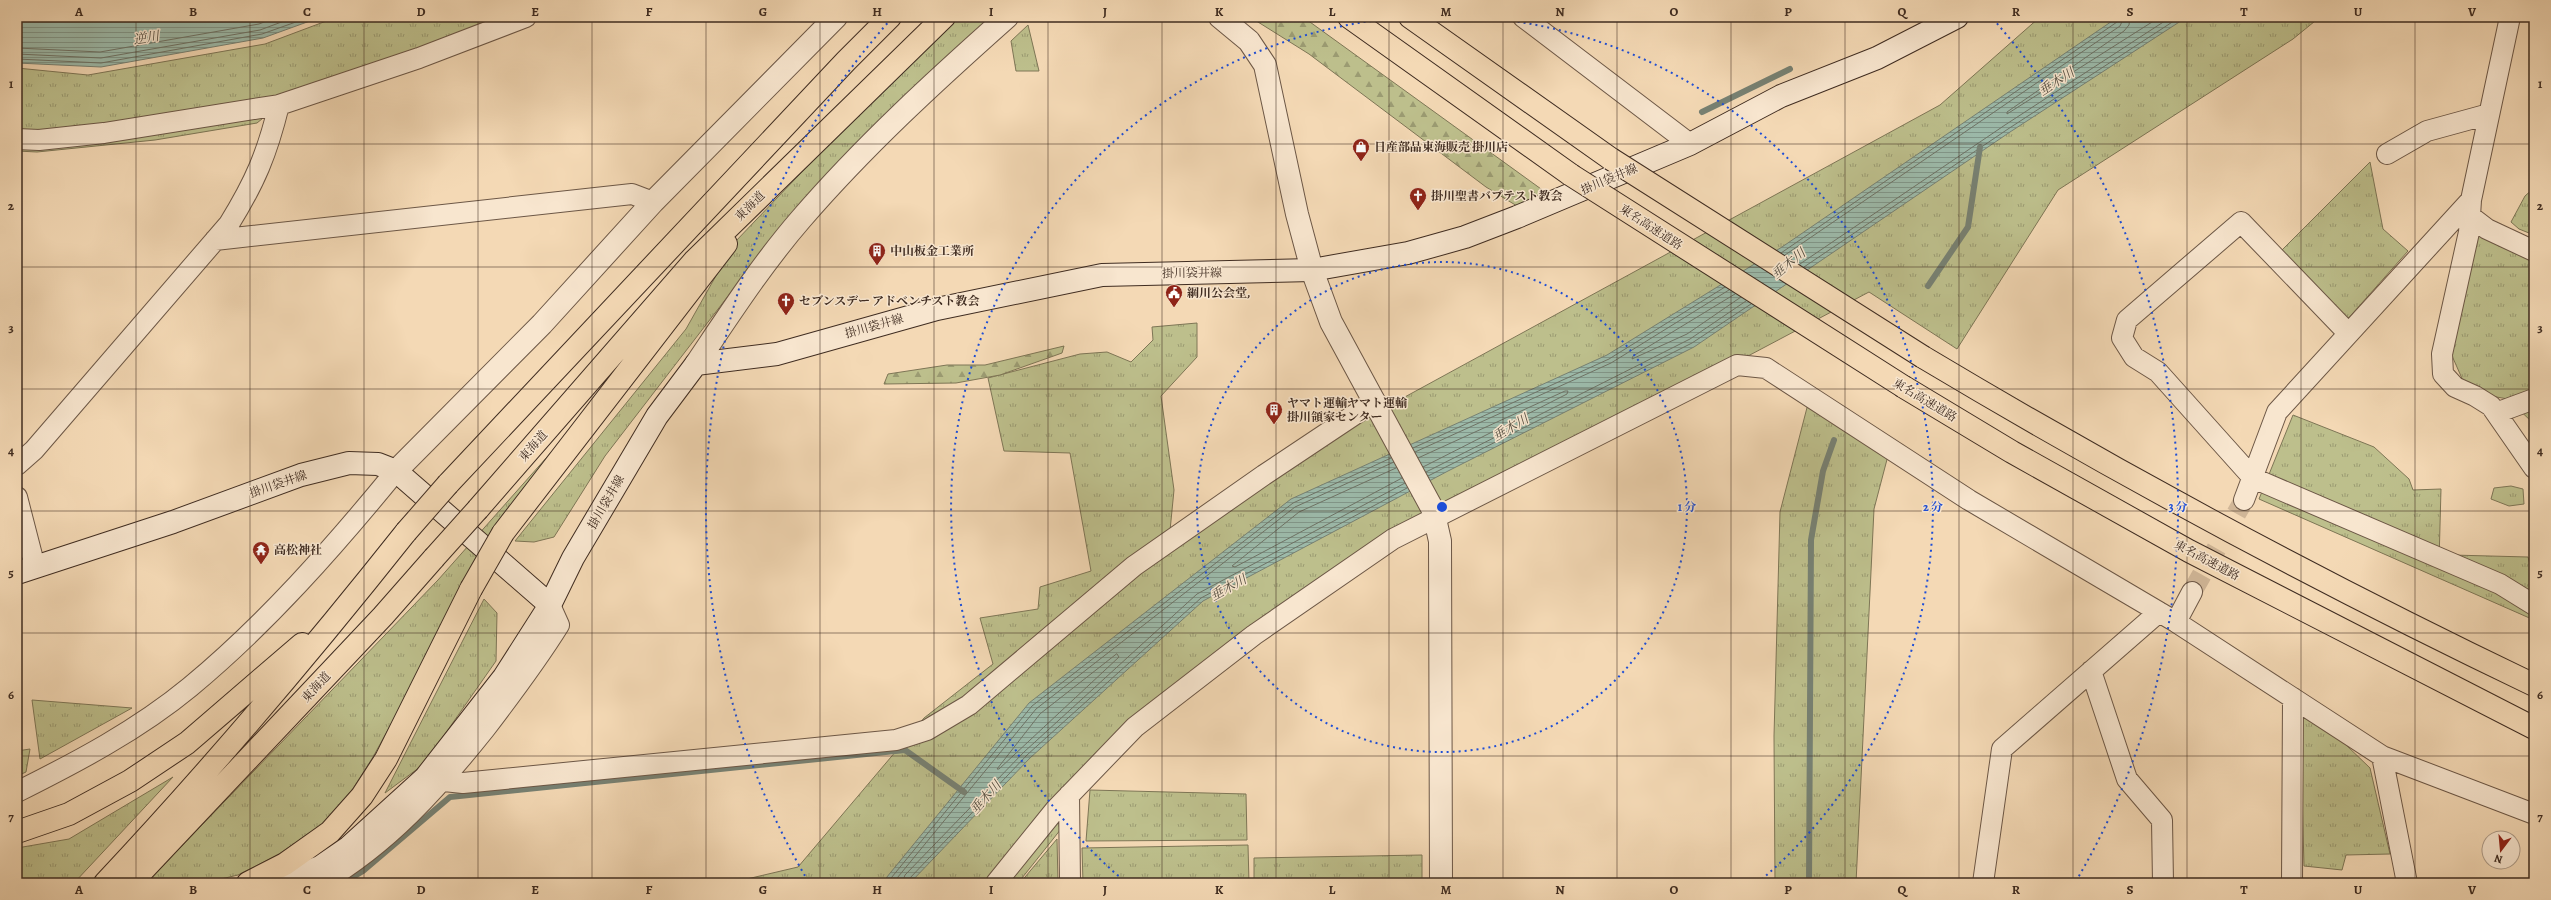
<svg xmlns="http://www.w3.org/2000/svg" width="2551" height="900" viewBox="0 0 2551 900" font-family="Alegreya,'Noto Serif JP',serif">
	<style>
		.grass { fill: url(#grass-tufts); stroke: #7e7656 }
		.forest { fill: url(#forest-firs); stroke: #7e7656 }
		.water { fill: url(#water-rules); stroke: #778173 }
		.lines { fill: none; stroke-linecap: round; stroke-linejoin: round }
		.shore { stroke: #6e7366; stroke-width: 1 }
		.stream { stroke: #778173; stroke-width: 6 }
		.minor-tunnel { stroke: #d0b697; stroke-width: 20; stroke-dasharray: 20 10; stroke-linecap: butt }
		.minor-casing { stroke: #6c5746; stroke-width: 22 }
		.tertiary-casing { stroke: #6c5746; stroke-width: 24 }
		.secondary-casing { stroke: #3f2c21; stroke-width: 24 }
		.trunk-casing { stroke: #3f2c21; stroke-width: 24 }
		.motorway-casing { stroke: #3f2c21; stroke-width: 24 }
		.minor { stroke: #f8e6cf; stroke-width: 20 }
		.tertiary { stroke: #f8e6cf; stroke-width: 22 }
		.secondary { stroke: #f8e6cf; stroke-width: 22 }
		.trunk { stroke: #f4d9b5; stroke-width: 22 }
		.motorway { stroke: #f4d9b5; stroke-width: 22 }
		.trunk-bridge-casing { stroke: #3f2c21; stroke-width: 24; stroke-linecap: butt }
		.motorway-bridge-casing { stroke: #3f2c21; stroke-width: 24; stroke-linecap: butt }
		.trunk-bridge { stroke: #f4d9b5; stroke-width: 22 }
		.motorway-bridge { stroke: #f4d9b5; stroke-width: 22 }
		.grid { fill: none; stroke: #3f2c21; stroke-width: 1; stroke-opacity: 0.55 }
		.ring { fill: none; stroke: #1d4ed8; stroke-width: 2; stroke-dasharray: 2 4 }
		.labels { text-anchor: middle; stroke-width: 3; stroke-linejoin: round; paint-order: stroke }
		.poi-label { font-size: 12px; font-weight: bold; fill: #3f2c21; stroke: #f8e6cf; text-anchor: start }
		.street-label { font-size: 12px; fill: #3f2c21; stroke: #f8e6cf }
		.water-label { font-size: 13px; font-style: italic; fill: #565043; stroke: #f8e6cf }
		.centre { fill: #1d4ed8; stroke: #f8e6cf; stroke-width: 2 }
		.ring-label { font-size: 12px; text-anchor: middle; font-weight: bold; fill: #1d4ed8; stroke: #f8e6cf; stroke-width: 3; stroke-linejoin: round; paint-order: stroke }
		.neatline { fill: none; stroke: #3f2c21; stroke-width: 1.5 }
		.grid-label { font-size: 13px; text-anchor: middle; font-weight: bold; fill: #3f2c21 }
	</style>
	<defs>
		<pattern id="grass-tufts" width="24" height="20" patternUnits="userSpaceOnUse"><rect width="24" height="20" fill="#bdbf8c"/><path d="M3 7l-1-3M5 7V3M7 7l1-3M15 17l-1-3M17 17v-4M19 17l1-3" fill="none" stroke="#9b9b72"/></pattern>
		<pattern id="forest-firs" width="22" height="20" patternUnits="userSpaceOnUse"><rect width="22" height="20" fill="#bdbf8c"/><path d="M5 1l3.5 6h-7zM16 11l3.5 6h-7z" fill="#9b9b72"/></pattern>
		<pattern id="water-rules" width="6" height="5" patternUnits="userSpaceOnUse"><rect width="6" height="5" fill="#9cbaaa"/><path d="M0 2.5h6" fill="none" stroke="#81978a"/></pattern>
	</defs>
	<rect width="100%" height="100%" fill="#f4d9b5"/>
	<filter id="stains"><feTurbulence type="fractalNoise" baseFrequency=".005" numOctaves="4"/><feColorMatrix values="0 0 0 0 .2 0 0 0 0 .09 0 0 0 0 .02 0 0 0 .5 -.17"/></filter>
	<radialGradient id="worn" r=".72"><stop offset=".6" stop-color="#630" stop-opacity="0"/><stop offset="1" stop-color="#630" stop-opacity=".3"/></radialGradient>
	<path class="grass" d="M337,17H522L279,105L257,123L155,140L37,152L17,151V68L88,75L265,44Z
		M960,17H995L745,274L605,456L554,537L534,542L515,541L686,329L735,242L862,109Z
		M2040,17H2320L2293,39L2058,190L1957,349L1869,292L1591,439L1323,588L1064,792L1061,829L1018,883H730L798,867L924,718L993,664L980,618L1038,609L1040,587L1091,571L1070,453L1004,451L988,378L1080,354L1107,352L1131,362L1153,340L1152,327L1197,323V357L1161,396L1174,490L1169,541L1282,464L1940,105Z
		M1028,25L1039,71H1016L1011,41Z
		M2370,162L2383,229L2408,251L2345,322L2279,253Z
		M2534,188V235L2519,229L2511,222L2525,196Z
		M2469,225L2534,259V424L2508,399L2468,392L2445,340Z
		M601,396L438,639L373,757L352,790L323,824L279,854L238,875L204,883H146L438,580Z
		M1810,396L1890,448L1874,509L1856,883H1775L1774,736L1780,512Z
		M2293,415L2374,447L2409,479L2413,490L2441,489L2439,562L2534,610V620L2259,499Z
		M2511,486L2523,489L2524,504L2509,506L2491,499L2494,488Z
		M2452,555L2528,557L2534,579V593Z
		M484,599L497,613L496,661L424,764L385,793Z
		M32,700L132,708L40,759Z
		M2317,717L2370,768L2390,854L2346,855L2342,870L2304,866L2300,719Z
		M30,749L26,772L17,776V751Z
		M173,777L74,883H17V848L69,839Z
		M1090,790L1246,794L1247,840L1086,841Z
		M1057,839L1058,883H1020Z
		M1248,845L1249,883H1083L1082,848Z
		M1422,855V883H1254V858Z"/>
	<path class="forest" d="M1250,17H1303L1548,194L1517,206L1486,187L1309,54Z
		M1064,346L1062,353L1000,375L956,383L884,384L888,374L947,365H985Z"/>
	<path class="water" d="M17,17H321L263,38L101,67L17,63Z
		M2118,17H2187L2010,132L1694,347L1448,471L1203,601L1030,758L910,883H882L1029,703L1291,499L1607,355L1782,247Z"/>
	<g class="lines">
		<path class="shore" d="M2130,17L2129,25L2124,31L2007,112V114L2160,17
			M17,48L100,52L259,24L277,17
			M17,54L101,58L260,30L295,17
			M17,59L101,63L262,34L310,17
			M1781,253L2117,22L2119,17
			M1785,255L2120,26L2124,17
			M1800,264L2005,125L2171,17
			M1804,267L2008,129L2180,17
			M1735,294L1633,356L1632,359L1687,334L1741,297
			M1413,448L1609,359L1725,287
			M1415,452L1611,363L1729,290
			M1418,458L1565,391H1568L1567,394L1423,467
			M1396,468L1299,512L1232,566L1235,567L1402,478
			M1426,472L1690,339L1746,301
			M1428,476L1692,343L1751,304
			M1117,654L1119,657L999,769H997L1040,714Z
			M887,883L1032,706L1293,503L1391,458
			M893,883L1036,709L1295,507L1394,462
			M902,883L905,875L1024,752L1197,594L1405,483
			M908,883L909,879L1027,755L1201,598L1407,488"/>
		<path class="stream" d="M1702,112L1790,69
			M1928,286L1968,227L1980,147
			M343,883L363,871L450,797L905,750L964,792
			M1809,883L1811,540L1823,471L1834,440"/>
		<path class="minor-tunnel" d="M2192,592L2244,500"/>
		<defs>
			<path id="minor" d="M1523,17L1690,144
				M17,139L39,140L104,133L279,105L419,58L526,17
				M2387,154L2427,131L2489,114
				M2471,200L2469,232L2442,354L2443,374L2455,387L2475,396L2491,406L2534,468
				M2470,216L2487,229L2534,251
				M215,240L632,194L653,202
				M2348,333L2241,222L2127,320L2122,338L2134,357L2158,372L2253,478L2500,584L2534,605
				M2496,413L2534,399
				M17,465L34,450L229,224C255,182 267,154 279,105
				M17,497L35,567
				M2244,500L2277,412L2471,200L2510,17
				M2176,622L2192,592
				M2091,671L2127,779L2162,820L2163,883
				M2382,756L2407,883
				M444,781L463,783L896,740L927,730L969,705L1134,566L1264,475L1375,401
				M17,792C77,762 138,730 190,687C266,624 333,548 396,471
				M1069,795L1070,883
				M321,883C388,844 437,789 485,729C511,695 536,662 559,625L550,605
				M996,883L1055,810L1135,727L1254,635L1393,539L1737,365L1766,368L1969,500L2176,622L2382,756L2534,814
				M1983,883L2002,749L2159,612
				M2292,883L2293,698"/>
			<path id="tertiary" d="M1220,17L1249,41L1265,65L1297,214L1312,270L1331,322L1433,510L1440,541L1441,883
				M696,364C729,315 762,264 801,219C864,146 935,81 1007,17
				M396,471L542,324L653,202L836,17"/>
			<path id="secondary" d="M17,573L173,522L301,475L349,463L378,464L396,471L550,605
				M263,883L290,879L320,867L349,847L425,778L504,677L550,605L573,558L657,416L696,364L777,354L937,309L1102,275L1312,270L1408,253L1465,237L1517,217L1690,144L1781,96L1877,58L1957,17"/>
			<path id="trunk" d="M448,484L846,61L890,17
				M478,509L695,260L944,17
				M503,533L726,244
				M17,832L69,814L130,781L187,743L302,644
				M105,883C210,771 310,653 406,532
				M131,883L383,616L434,558
				M248,883L285,864L330,832L362,796L386,759L471,589"/>
			<path id="motorway" d="M1349,17L1571,175
				M1410,17L1611,159
				M1923,357C2122,476 2325,585 2534,685
				M1904,387L2012,452L2189,551L2534,728"/>
		</defs>
		<use href="#minor" class="minor-casing"/>
		<use href="#tertiary" class="tertiary-casing"/>
		<use href="#secondary" class="secondary-casing"/>
		<use href="#trunk" class="trunk-casing"/>
		<use href="#motorway" class="motorway-casing"/>
		<use href="#minor" class="minor"/>
		<use href="#tertiary" class="tertiary"/>
		<use href="#secondary" class="secondary"/>
		<use href="#trunk" class="trunk"/>
		<use href="#motorway" class="motorway"/>
		<defs>
			<path id="trunk-bridge" d="M406,532L448,484
				M434,558L478,509
				M471,589L503,533"/>
			<path id="motorway-bridge" d="M1611,159L1923,357
				M1571,175L1904,387"/>
		</defs>
		<use href="#trunk-bridge" class="trunk-bridge-casing"/>
		<use href="#motorway-bridge" class="motorway-bridge-casing"/>
		<use href="#trunk-bridge" class="trunk-bridge"/>
		<use href="#motorway-bridge" class="motorway-bridge"/>
	</g>
	<path class="grid" d="M136,17V883M250,17V883M364,17V883M478,17V883M592,17V883M706,17V883M820,17V883M934,17V883M1048,17V883M1162,17V883M1276,17V883M1389,17V883M1503,17V883M1617,17V883M1731,17V883M1845,17V883M1959,17V883M2073,17V883M2187,17V883M2301,17V883M2415,17V883M17,144H2534M17,267H2534M17,389H2534M17,511H2534M17,633H2534M17,756H2534"/>
	<g class="ring">
		<circle cx="1442" cy="507" r="245"/>
		<path d="M1123 880A491 491 0 0 1 1408 17M1476 17A491 491 0 0 1 1761 880"/>
		<path d="M808 881A736 736 0 0 1 891 19M1993 19A736 736 0 0 1 2076 881"/>
	</g>
	<defs>
		<symbol id="shop-pin" viewBox="-11 -11 22 30"><path d="M0 17L-7.5 6A9.5 9.5 0 1 1 7.5 6Z" fill="#8f2418" stroke="#f8e6cf"/><path d="M-5-2.5h2.3a2.7 3.5 0 0 1 5.4 0H5L5.5 6h-11ZM-1.5-2.5h3a1.5 2.3 0 0 0-3 0Z" fill="#fff"/></symbol>
		<symbol id="church-pin" viewBox="-11 -11 22 30"><path d="M0 17L-7.5 6A9.5 9.5 0 1 1 7.5 6Z" fill="#8f2418" stroke="#f8e6cf"/><path d="M-1.2-6h2.4v3.5h3.3v2.4h-3.3V6h-2.4V-.1h-3.3v-2.4h3.3Z" fill="#fff"/></symbol>
		<symbol id="building-pin" viewBox="-11 -11 22 30"><path d="M0 17L-7.5 6A9.5 9.5 0 1 1 7.5 6Z" fill="#8f2418" stroke="#f8e6cf"/><path d="M-4-6H4V6H1V3H-1V6H-4ZM-2.5-4.3h1.7v1.8h-1.7ZM.8-4.3h1.7v1.8H.8ZM-2.5-1h1.7V.8h-1.7ZM.8-1h1.7V.8H.8Z" fill="#fff"/></symbol>
		<symbol id="civic-pin" viewBox="-11 -11 22 30"><path d="M0 17L-7.5 6A9.5 9.5 0 1 1 7.5 6Z" fill="#8f2418" stroke="#f8e6cf"/><path d="M-.6-6.5H3V-4.5H.6V-3L4-1V1h2V6H-6V1h2V-1L-.6-3ZM-1.2 2.5V6h2.4V2.5Z" fill="#fff"/></symbol>
		<symbol id="temple-pin" viewBox="-11 -11 22 30"><path d="M0 17L-7.5 6A9.5 9.5 0 1 1 7.5 6Z" fill="#8f2418" stroke="#f8e6cf"/><path d="M0-6L5-2H3V0L6.5 2.5H4V6H1.5V3h-3V6H-4V2.5H-6.5L-3 0V-2H-5Z" fill="#fff"/></symbol>
	</defs>
	<g fill-rule="evenodd">
		<use href="#shop-pin" x="1351" y="137" width="20" height="27"/>
		<use href="#church-pin" x="1408" y="186" width="20" height="27"/>
		<use href="#building-pin" x="867" y="241" width="20" height="27"/>
		<use href="#civic-pin" x="1164" y="283" width="20" height="27"/>
		<use href="#church-pin" x="776" y="291" width="20" height="27"/>
		<use href="#building-pin" x="1264" y="400" width="20" height="27"/>
		<use href="#temple-pin" x="251" y="540" width="20" height="27"/>
	</g>
	<g class="labels">
		<g class="poi-label">
			<text x="1374" y="151">日産部品東海販売 掛川店</text>
			<text x="1431" y="200">掛川聖書バプテスト教会</text>
			<text x="890" y="255">中山板金工業所</text>
			<text x="1187" y="297">綱川公会堂,</text>
			<text x="799" y="305">セブンスデー アドベンチスト教会</text>
			<text x="1287" y="407">ヤマト運輸ヤマト運輸<tspan x="1287" dy="14">掛川領家センター</tspan></text>
			<text x="274" y="554">高松神社</text>
		</g>
		<g class="street-label">
			<text transform="translate(1609 179) rotate(-23)" y="4">掛川袋井線</text>
			<text transform="translate(750 206) rotate(-45)" y="4">東海道</text>
			<text transform="translate(1651 227) rotate(33)" y="4">東名高速道路</text>
			<text transform="translate(1192 273) rotate(-1)" y="4">掛川袋井線</text>
			<text transform="translate(874 326) rotate(-16)" y="4">掛川袋井線</text>
			<text transform="translate(1925 400) rotate(31)" y="4">東名高速道路</text>
			<text transform="translate(533 446) rotate(-49)" y="4">東海道</text>
			<text transform="translate(278 484) rotate(-19)" y="4">掛川袋井線</text>
			<text transform="translate(606 502) rotate(-60)" y="4">掛川袋井線</text>
			<text transform="translate(2207 560) rotate(28)" y="4">東名高速道路</text>
			<text transform="translate(316 687) rotate(-47)" y="4">東海道</text>
		</g>
		<g class="water-label">
			<text transform="translate(146 37) rotate(-9)" y="5">逆川</text>
			<text transform="translate(2056 81) rotate(-33)" y="5">垂木川</text>
			<text transform="translate(1788 263) rotate(-39)" y="5">垂木川</text>
			<text transform="translate(1510 427) rotate(-31)" y="5">垂木川</text>
			<text transform="translate(1228 587) rotate(-29)" y="5">垂木川</text>
			<text transform="translate(985 797) rotate(-48)" y="5">垂木川</text>
		</g>
	</g>
	<circle cx="1442" cy="507" r="6" class="centre"/>
	<g class="ring-label">
		<text x="1687" y="511">1 分</text>
		<text x="1933" y="511">2 分</text>
		<text x="2178" y="511">3 分</text>
	</g>
	<rect width="2551" height="900" fill="none" stroke="#f4d9b5" stroke-width="44"/>
	<g transform="translate(2501 850) rotate(196)"><circle r="19" fill="#f8e6cf" stroke="#ae9c89"/>
	<path d="M0-3L7 15L0 10L-7 15Z" fill="#8f2418"/>
	<text y="-6" font-size="11" font-weight="bold" text-anchor="middle" fill="#3f2c21">N</text>
	</g>
	<rect x="22" y="22" width="2507" height="856" class="neatline"/>
	<g class="grid-label">
		<text x="79" y="16">A</text>
		<text x="193" y="16">B</text>
		<text x="307" y="16">C</text>
		<text x="421" y="16">D</text>
		<text x="535" y="16">E</text>
		<text x="649" y="16">F</text>
		<text x="763" y="16">G</text>
		<text x="877" y="16">H</text>
		<text x="991" y="16">I</text>
		<text x="1105" y="16">J</text>
		<text x="1219" y="16">K</text>
		<text x="1332" y="16">L</text>
		<text x="1446" y="16">M</text>
		<text x="1560" y="16">N</text>
		<text x="1674" y="16">O</text>
		<text x="1788" y="16">P</text>
		<text x="1902" y="16">Q</text>
		<text x="2016" y="16">R</text>
		<text x="2130" y="16">S</text>
		<text x="2244" y="16">T</text>
		<text x="2358" y="16">U</text>
		<text x="2472" y="16">V</text>
		<text x="11" y="88">1</text>
		<text x="2540" y="88">1</text>
		<text x="11" y="210">2</text>
		<text x="2540" y="210">2</text>
		<text x="11" y="332">3</text>
		<text x="2540" y="332">3</text>
		<text x="11" y="455">4</text>
		<text x="2540" y="455">4</text>
		<text x="11" y="577">5</text>
		<text x="2540" y="577">5</text>
		<text x="11" y="699">6</text>
		<text x="2540" y="699">6</text>
		<text x="11" y="821">7</text>
		<text x="2540" y="821">7</text>
		<text x="79" y="894">A</text>
		<text x="193" y="894">B</text>
		<text x="307" y="894">C</text>
		<text x="421" y="894">D</text>
		<text x="535" y="894">E</text>
		<text x="649" y="894">F</text>
		<text x="763" y="894">G</text>
		<text x="877" y="894">H</text>
		<text x="991" y="894">I</text>
		<text x="1105" y="894">J</text>
		<text x="1219" y="894">K</text>
		<text x="1332" y="894">L</text>
		<text x="1446" y="894">M</text>
		<text x="1560" y="894">N</text>
		<text x="1674" y="894">O</text>
		<text x="1788" y="894">P</text>
		<text x="1902" y="894">Q</text>
		<text x="2016" y="894">R</text>
		<text x="2130" y="894">S</text>
		<text x="2244" y="894">T</text>
		<text x="2358" y="894">U</text>
		<text x="2472" y="894">V</text>
	</g>
	<rect width="100%" height="100%" filter="url(#stains)"/>
	<rect width="100%" height="100%" fill="url(#worn)"/>
</svg>
